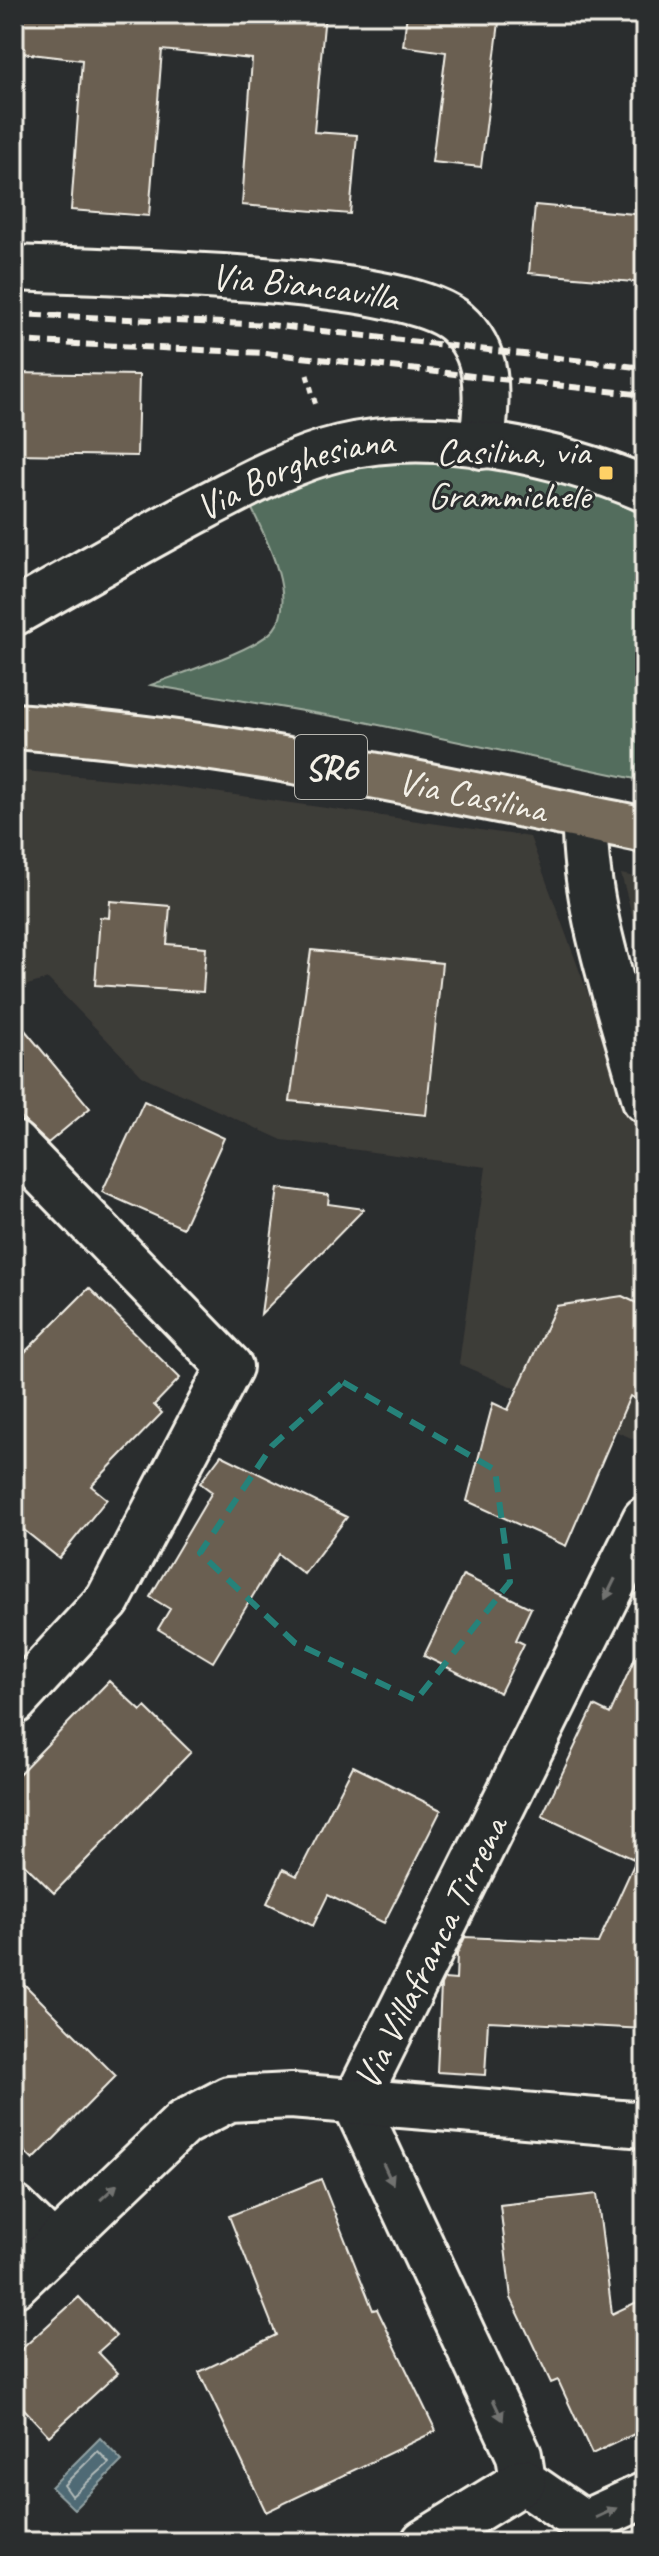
<svg xmlns="http://www.w3.org/2000/svg" width="659" height="2556" viewBox="0 0 659 2556" font-family="Caveat,sans-serif">
	<style>
		.built { fill: #3e3c38 }
		.green { fill: #526d5d; stroke: #a3afa2; stroke-width: 2 }
		.water { fill: #4f6a74; stroke: #91a0a2; stroke-width: 2 }
		.lines { fill: none; stroke-linecap: round; stroke-linejoin: round }
		.shore { stroke: #b2bbba; stroke-width: 2 }
		.building { fill: #6b5e51; stroke: #f4f1e8; stroke-width: 2 }
		.minor-casing { stroke: #f4f1e8; stroke-width: 50 }
		.tertiary-casing { stroke: #f4f1e8; stroke-width: 50 }
		.primary-casing { stroke: #f4f1e8; stroke-width: 50 }
		.path { stroke: #f4f1e8; stroke-width: 5; stroke-dasharray: 6 6; stroke-linecap: butt }
		.minor { stroke: #2a2d2e; stroke-width: 44 }
		.tertiary { stroke: #2a2d2e; stroke-width: 44 }
		.primary { stroke: #746a5a; stroke-width: 44 }
		.rail { stroke: #f4f1e8; stroke-width: 6; stroke-dasharray: 12 6; stroke-linecap: butt }
		.oneway { fill: #71726f }
		.marked { fill: none; stroke: #26827a; stroke-width: 6; stroke-dasharray: 16 10; stroke-linejoin: round }
		.poi-dot { fill: #ffd166; stroke: #2a2d2e; stroke-width: 3 }
		.labels { text-anchor: middle; stroke-width: 6; stroke-linejoin: round; paint-order: stroke }
		.shield { fill: #2a2d2e; stroke: #b7b6b0; stroke-width: 2 }
		.shield-label { font-size: 36px; font-weight: bold; fill: #f4f1e8 }
		.street-label { font-size: 38px; fill: #f4f1e8; stroke: #2a2d2e }
		.poi-label { font-size: 38px; fill: #f4f1e8; stroke: #2a2d2e; text-anchor: end }
	</style>
	<rect width="100%" height="100%" fill="#2a2d2e"/>
	<filter id="ink" filterUnits="userSpaceOnUse"><feTurbulence type="fractalNoise" baseFrequency=".0125" numOctaves="2"/><feDisplacementMap in="SourceGraphic" scale="16" xChannelSelector="R" yChannelSelector="G"/><feConvolveMatrix kernelMatrix="1 2 1 2 8 2 1 2 1" color-interpolation-filters="sRGB"/></filter>
	<g filter="url(#ink)">
		<path class="built" d="M14,770L143,782L530,837L645,1148L643,1443L459,1364L486,1167L282,1140L142,1076L48,979L14,989Z
			M621,874L645,879V962Z"/>
		<path class="green" d="M366,459L492,461L596,490L645,517V781L355,720L151,685C178,674 257,650 274,629C298,598 265,536 251,507L278,490Z"/>
		<path class="water" d="M100,2438L122,2461L74,2509L51,2487Z"/>
		<g class="lines">
			<path class="shore" d="M98,2451L109,2463L72,2496L64,2485Z"/>
		</g>
		<path class="building" d="M14,14H325L314,132L357,135L350,214L242,205L252,59L162,50L149,216L71,210L82,60L14,52Z
			M407,14H500L481,167L432,162L446,52L403,46Z
			M535,205L645,215V283L529,273Z
			M14,373L139,375L137,456L14,454Z
			M110,901L170,906L167,944L206,947L203,992L95,985L100,917L109,918Z
			M311,950L442,963L426,1115L290,1101Z
			M14,1017L90,1108L48,1143L14,1112Z
			M144,1101L224,1138L183,1228L102,1192Z
			M278,1188L329,1195L328,1204L364,1209L261,1314Z
			M89,1288L180,1378L154,1405L162,1413L91,1486L107,1499L59,1558L14,1522V1363Z
			M622,1296L645,1307V1403L630,1396L566,1546L467,1501L493,1403L508,1410L556,1306Z
			M221,1455L347,1517L304,1574L278,1554L213,1662L158,1629L170,1609L150,1597L212,1492L200,1483Z
			M463,1575L531,1608L516,1640L524,1644L500,1693L424,1656Z
			M645,1635V2029L488,2021L485,2075L437,2072L441,1985L444,1979L456,1980L457,1954L465,1937L598,1943L636,1860L542,1816L594,1706L610,1714Z
			M109,1681L141,1711L145,1707L191,1752L54,1893L14,1854V1779Z
			M353,1766L441,1810L384,1923L328,1895L313,1926L267,1903L283,1869L297,1876Z
			M14,1974L116,2076L33,2160L14,2141Z
			M321,2179L373,2310L377,2309L436,2431L266,2512L199,2372L276,2335L229,2216Z
			M597,2194L612,2314L645,2298V2429L592,2454L558,2380L551,2383L511,2298L500,2205Z
			M79,2297L116,2336L98,2352L118,2373L49,2436L14,2398V2356Z"/>
		<g class="lines">
			<defs>
				<g id="minor">
					<path id="s1" d="M14,268C98,272 401,274 456,322C494,355 486,401 482,446"/>
					<path d="M585,818C583,910 622,1011 645,1100"/>
					<path d="M14,1144L230,1367L108,1600L14,1702"/>
					<path id="s2" d="M355,2103L645,1519"/>
					<path d="M355,2103L519,2455L523,2481L584,2523L645,2495"/>
					<path d="M14,2208L53,2246"/>
					<path d="M14,2285L183,2123L229,2099L291,2096L645,2125"/>
					<path d="M424,2542L523,2481"/>
				</g>
				<g id="tertiary">
					<path id="s3" d="M14,613C78,577 141,540 206,506C248,484 294,459 340,448C433,425 558,452 645,489"/>
				</g>
				<g id="primary">
					<path id="s4" d="M14,726C228,741 436,787 645,830"/>
				</g>
			</defs>
			<use href="#minor" class="minor-casing"/>
			<use href="#tertiary" class="tertiary-casing"/>
			<use href="#primary" class="primary-casing"/>
			<path class="path" d="M307,375L317,409"/>
			<use href="#minor" class="minor"/>
			<use href="#tertiary" class="tertiary"/>
			<use href="#primary" class="primary"/>
			<path class="rail" d="M14,314L270,325L645,368
				M14,341L265,353L645,395"/>
		</g>
		<defs><path id="oneway-solid" d="M-6-.8H1V-3.2L6.5 0L1 3.2V.8H-6Z" transform="scale(2)"/></defs>
		<g class="oneway">
			<use href="#oneway-solid" transform="translate(610 1589) rotate(116)"/>
			<use href="#oneway-solid" transform="translate(388 2174) rotate(65)"/>
			<use href="#oneway-solid" transform="translate(109 2192) rotate(-43)"/>
			<use href="#oneway-solid" transform="translate(498 2410) rotate(65)"/>
			<use href="#oneway-solid" transform="translate(606 2513) rotate(-25)"/>
		</g>
	</g>
	<path class="marked" d="M343,1382L495,1470L510,1582L416,1700L295,1643L200,1553L272,1446Z"/>
	<rect class="poi-dot" x="598" y="465" width="16" height="16" rx="4"/>
	<g class="labels">
		<rect class="shield" x="295" y="735" width="72" height="64" rx="6"/>
		<g class="shield-label">
			<text x="331" y="780">SR6</text>
		</g>
		<g class="street-label">
			<text dy="13" stroke="none"><textPath href="#s1" startOffset="292">Via Biancavilla</textPath></text>
			<text dy="13" stroke="none"><textPath href="#s3" startOffset="316">Via Borghesiana</textPath></text>
			<text dy="13" stroke="none"><textPath href="#s4" startOffset="464">Via Casilina</textPath></text>
			<text dy="13" stroke="none"><textPath href="#s2" startOffset="168">Via Villafranca Tirrena</textPath></text>
		</g>
		<g class="poi-label">
			<text x="590" y="464">Casilina, via<tspan x="590" dy="44">Grammichele</tspan></text>
		</g>
	</g>
	<rect width="659" height="2556" fill="none" stroke="#2a2d2e" stroke-width="48"/>
	<rect x="24" y="24" width="611" height="2508" fill="none" stroke="#f4f1e8" stroke-width="3" filter="url(#ink)"/>
</svg>
